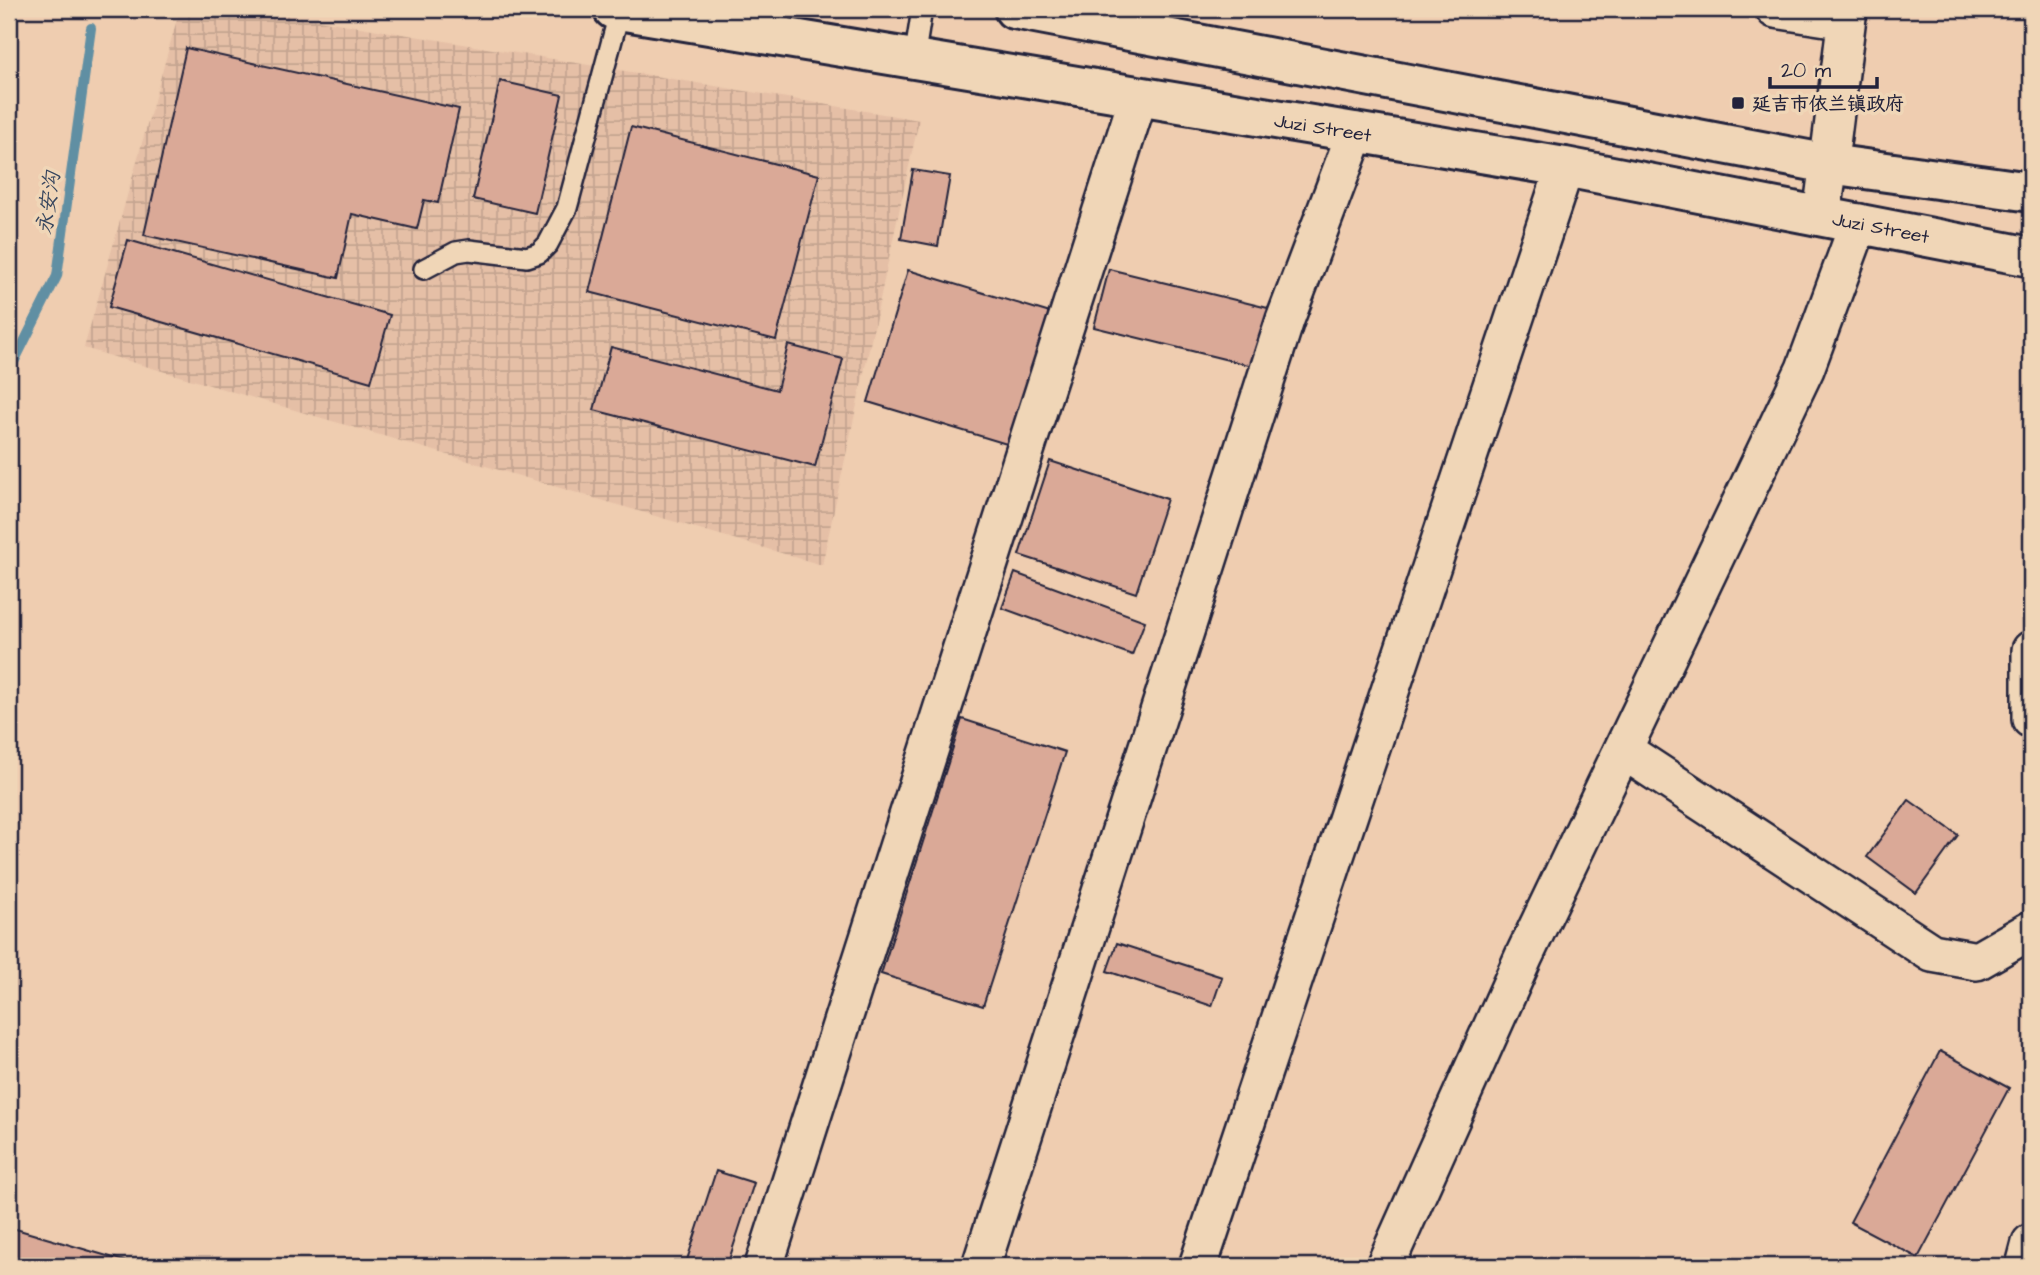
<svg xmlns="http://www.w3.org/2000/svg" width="2040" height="1275" viewBox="0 0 2040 1275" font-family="'Architects Daughter','LXGW WenKai TC',sans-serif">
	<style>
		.industrial { fill: url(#industrial-grid) }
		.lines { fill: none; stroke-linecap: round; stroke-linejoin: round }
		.stream { stroke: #608fa3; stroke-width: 10 }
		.building { fill: #daa997; stroke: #22223b; stroke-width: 2 }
		.service-casing { stroke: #22223b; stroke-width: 24 }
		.minor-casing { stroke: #22223b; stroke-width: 42 }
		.primary-casing { stroke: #22223b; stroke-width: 44 }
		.service { stroke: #f0d6b7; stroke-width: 19 }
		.minor { stroke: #f0d6b7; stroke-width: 37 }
		.primary { stroke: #f0d6b7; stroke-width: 38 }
		.poi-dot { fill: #22223b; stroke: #f0d6b7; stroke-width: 2.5 }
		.labels { text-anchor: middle; stroke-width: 7; stroke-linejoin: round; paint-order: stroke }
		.poi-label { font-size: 19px; font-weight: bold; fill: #22223b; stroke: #f0d6b7; text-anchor: start }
		.street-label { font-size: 19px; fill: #22223b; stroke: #f0d6b7 }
		.water-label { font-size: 21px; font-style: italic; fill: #37465e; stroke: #f0d6b7 }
	</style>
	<defs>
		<pattern id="industrial-grid" width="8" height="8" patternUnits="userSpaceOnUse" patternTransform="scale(1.75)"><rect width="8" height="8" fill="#e5bfa6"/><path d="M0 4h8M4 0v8" fill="none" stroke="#c4a490"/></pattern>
	</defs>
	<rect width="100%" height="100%" fill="#efcdb0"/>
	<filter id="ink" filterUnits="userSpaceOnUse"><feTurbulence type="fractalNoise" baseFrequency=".0143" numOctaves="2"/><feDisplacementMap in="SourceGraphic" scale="14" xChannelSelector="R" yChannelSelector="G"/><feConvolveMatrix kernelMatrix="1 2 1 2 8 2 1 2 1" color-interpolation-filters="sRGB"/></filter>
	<g filter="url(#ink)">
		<path class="industrial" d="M180,9H252L919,120L822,565L84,348Z"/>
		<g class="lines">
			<path class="stream" d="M9,372L57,276L91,28"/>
		</g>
		<path class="building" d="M186,48L459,109L438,203L424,200L417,229L352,214L338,278L144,235Z
			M500,81L562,95L535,213L473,199Z
			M631,127L819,175L776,340L589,292Z
			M913,170L950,176L938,246L901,239Z
			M128,240L390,315L371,382L109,307Z
			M1109,269L1276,310L1261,368L1094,327Z
			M908,270L1050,313L1010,445L868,402Z
			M788,345L843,359L815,467L594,410L611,347L777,390Z
			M1050,461L1167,499L1136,593L1019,555Z
			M1015,573L1145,621L1132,655L1002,608Z
			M962,719L1065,752L983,1006L881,974Z
			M1909,800L1958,835L1916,893L1867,857Z
			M1117,943L1222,977L1212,1006L1107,971Z
			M1940,1051L2009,1088L1918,1258L1850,1222Z
			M716,1171L754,1183L727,1266H685Z
			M9,1227L141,1266H9Z"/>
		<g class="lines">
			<defs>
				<path id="service" d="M914,60L922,9
					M424,269L456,252L469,250L527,257L539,253L548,244L567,208L620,10"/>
				<path id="minor" d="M1775,9L1846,20
					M1822,216L1848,9
					M2031,650V719
					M1623,750L1932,953L1977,961L2031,930
					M764,1266L1138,98
					M981,1266L1285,320L1356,132
					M1198,1266L1565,167
					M1385,1266L1524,956L1805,369L1859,223
					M2025,1266L2031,1243"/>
				<path id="primary" d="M613,9L1565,167L2031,257
					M1014,9L1829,164L2031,192"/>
			</defs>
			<use href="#service" class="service-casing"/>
			<use href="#minor" class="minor-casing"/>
			<use href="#primary" class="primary-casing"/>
			<use href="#service" class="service"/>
			<use href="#minor" class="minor"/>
			<use href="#primary" class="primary"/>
		</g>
	</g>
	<rect class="poi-dot" x="1731" y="96" width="14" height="14" rx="3.5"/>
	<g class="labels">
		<g class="poi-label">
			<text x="1752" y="110">延吉市依兰镇政府</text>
		</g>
		<g class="street-label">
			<text transform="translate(1323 127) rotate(9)" y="7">Juzi Street</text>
			<text transform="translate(1881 227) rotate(11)" y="7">Juzi Street</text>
		</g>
		<g class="water-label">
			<text transform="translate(48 203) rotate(-82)" y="7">永安沟</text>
		</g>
	</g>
	<rect width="2040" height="1275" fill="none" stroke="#f0d6b7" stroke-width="35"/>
	<rect x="18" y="18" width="2005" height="1240" fill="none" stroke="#22223b" stroke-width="2.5" filter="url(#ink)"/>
	<path d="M1770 77v10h107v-10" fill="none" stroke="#22223b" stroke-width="3.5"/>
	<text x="1781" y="77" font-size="21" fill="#22223b" stroke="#f0d6b7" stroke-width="5" paint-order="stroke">20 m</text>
</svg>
